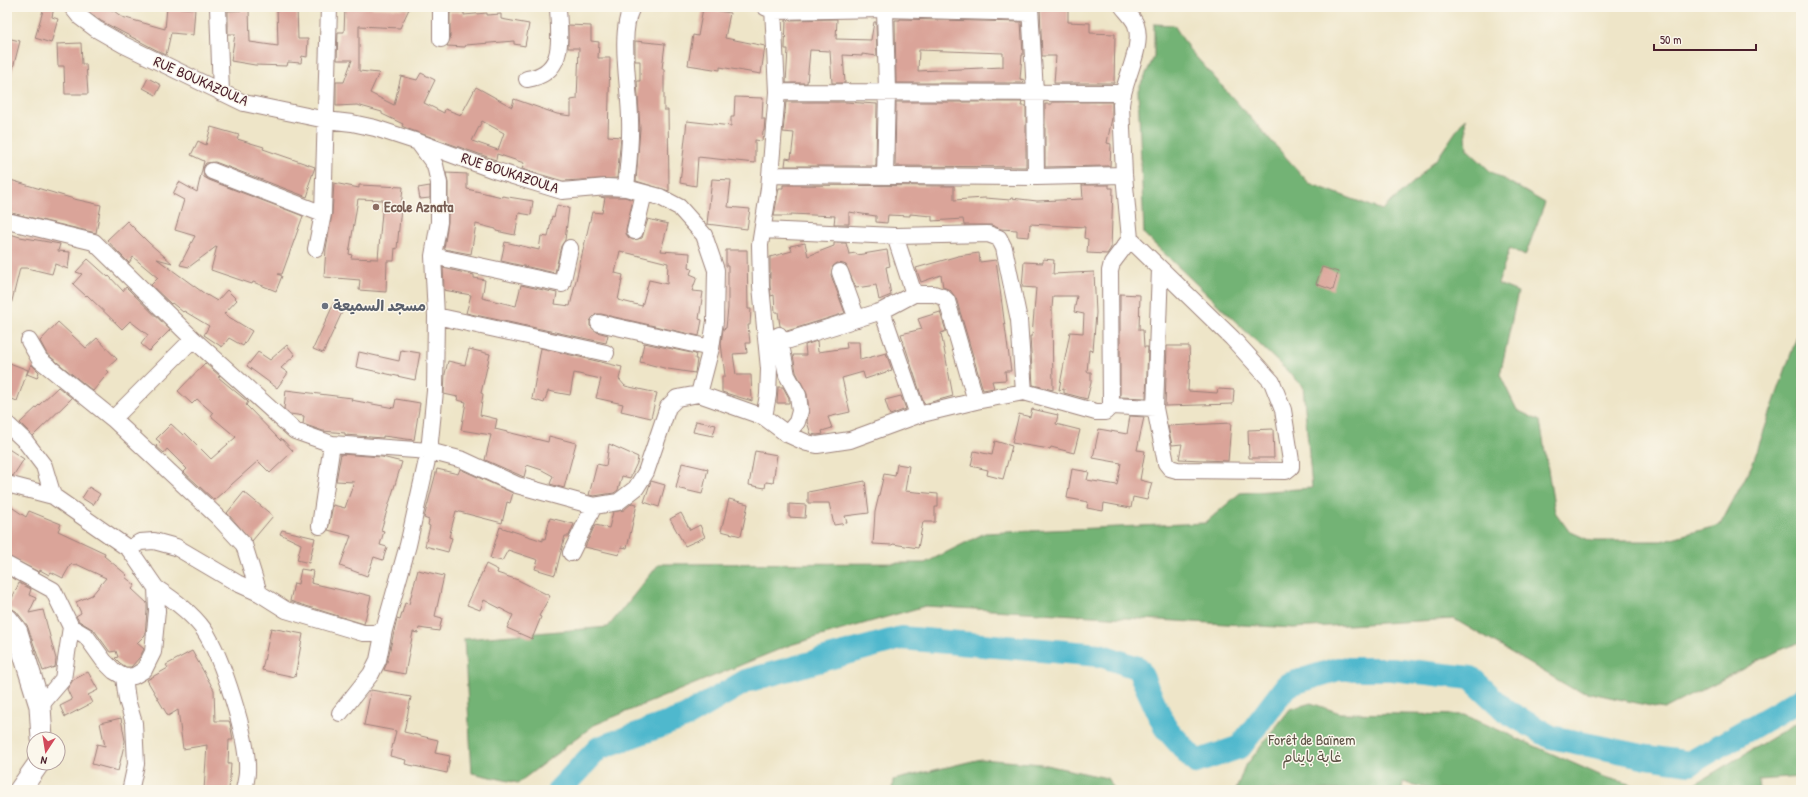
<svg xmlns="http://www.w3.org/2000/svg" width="1808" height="797" viewBox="0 0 1808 797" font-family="'Patrick Hand','Playpen Sans Arabic',sans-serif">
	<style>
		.forest { fill: #73b375; stroke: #5e6950 }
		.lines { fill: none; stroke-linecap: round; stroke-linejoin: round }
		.river { stroke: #50b8cd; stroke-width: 24 }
		.building { fill: #daa499; fill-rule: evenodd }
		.minor-casing { stroke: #9c827a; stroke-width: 18 }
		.major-casing { stroke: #9c827a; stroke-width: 23 }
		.minor { stroke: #fff; stroke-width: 16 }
		.major { stroke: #fff; stroke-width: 21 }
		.education-dot { fill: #8d6e63; stroke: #fbf7ec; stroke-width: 1.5 }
		.worship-dot { fill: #6b7280; stroke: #fbf7ec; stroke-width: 1.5 }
		.labels { text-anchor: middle; stroke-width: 3; stroke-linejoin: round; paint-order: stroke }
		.street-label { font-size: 15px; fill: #4a1f2b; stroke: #fbf7ec }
		.education-label { font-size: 15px; font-weight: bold; fill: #785e54; stroke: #fbf7ec; text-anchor: start }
		.worship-label { font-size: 15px; font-weight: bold; fill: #5b616d; stroke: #fbf7ec; text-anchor: start }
		.park-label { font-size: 15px; fill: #5f5447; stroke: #fbf7ec }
	</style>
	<rect width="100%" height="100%" fill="#fbf7ec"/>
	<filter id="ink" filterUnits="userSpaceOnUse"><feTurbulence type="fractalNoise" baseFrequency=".025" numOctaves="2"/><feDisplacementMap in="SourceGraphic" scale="8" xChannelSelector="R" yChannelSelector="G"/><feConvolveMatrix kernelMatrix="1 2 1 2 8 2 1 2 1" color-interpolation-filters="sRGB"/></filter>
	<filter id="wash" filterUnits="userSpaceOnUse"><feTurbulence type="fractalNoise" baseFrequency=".012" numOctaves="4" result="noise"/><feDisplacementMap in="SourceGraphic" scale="16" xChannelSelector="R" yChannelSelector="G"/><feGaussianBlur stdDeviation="0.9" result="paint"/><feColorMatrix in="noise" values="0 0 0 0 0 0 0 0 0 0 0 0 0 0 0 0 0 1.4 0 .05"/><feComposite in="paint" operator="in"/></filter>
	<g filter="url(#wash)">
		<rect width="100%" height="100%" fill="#eee5c8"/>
		<path class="forest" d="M1154,24L1174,25L1189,49L1309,183L1382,210L1416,180L1439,156L1465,118L1467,149L1490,171L1545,203L1525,256L1510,248L1498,284L1518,292L1500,375L1517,410L1540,421L1555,512L1569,531L1591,541H1661L1720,525L1752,465L1801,325V319V642L1782,649L1664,709L1573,689L1454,619L1293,628L925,606L790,645L594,725L518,783L472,773L464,639L608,627L659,564L925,563L985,533L1205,523L1240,493L1312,488L1303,386L1144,234L1138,90L1154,57Z
			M1311,703L1340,713L1465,715L1602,776L1649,790H1432L1403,782L1402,790H1236L1244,768L1290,709Z
			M1801,720V777L1759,780L1758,790H1685Z
			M981,759L1041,764L1107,778L1115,790H892L893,780Z"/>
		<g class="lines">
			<path class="river" d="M559,790L599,748L685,717L746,681L901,638L1100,655L1138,668L1165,727L1196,762L1240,747L1287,685L1338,669H1392L1471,678L1506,711L1551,737L1647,757L1690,763L1801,699"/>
		</g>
		<g id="blocks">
			<path class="building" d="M44,7H54L52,17L58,19L51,43L35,38Z
				M89,7H105L114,11L122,17L165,29L167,7L195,9L193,35L171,33L166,55L101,21L88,11Z
				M277,7H297L298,39H308L307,57L302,56L301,63L288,62L287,66L255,65L231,61L235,34H228V11L249,10L250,42L278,46Z
				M345,7L409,9L400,28L359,26V71L379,73L370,93L394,105L401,76L417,80L421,73L435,80L424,103L444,113L445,109L461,115L476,87L512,107L514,99L557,114L571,116V100L577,99L579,48H568V25L591,26V41L599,42L598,58H610L608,136L621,137L617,178L563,181L522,169L524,163L497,154L496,160L408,129L402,126L403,124L382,114V112L357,105L336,106V82H344L352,60H337L338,32H344ZM482,121L504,133L498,150L472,141Z
				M1040,7H1068V22L1090,23V33L1115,34L1114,83H1054L1056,56H1042Z
				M703,8L730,13L725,38L765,46L761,74L720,67V70L688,65L693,35L698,36Z
				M450,12H464V15L487,13V15L501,14V19L529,24L525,46L514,44V41L466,45L465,47L447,46L450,39Z
				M837,19L836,39L871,40L874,22H876L877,56L862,54V56L843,55L845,83H832L830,51L810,50L807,83H786L788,49H785L786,20Z
				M900,19L1021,22L1023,55H1022L1020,79L1024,80L1023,83H896L895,20H900ZM919,50L1003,53V67L918,71Z
				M7,38L20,41L11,76H7Z
				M635,41L665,44L662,69H664V110H668L669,191L636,181L640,129L637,81H640V61H635Z
				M81,43L82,64H86L88,94H65L64,66H58L57,44Z
				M148,78L161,85L156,95L143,88Z
				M735,97L763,98L762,119H765L764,131H763L762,141L755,140V163L698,157L696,186L680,183L687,121L731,126V117H734Z
				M786,102H846L877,104L876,166H785L786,158L791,159L794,133L783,132Z
				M896,102H1022L1021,106H1026V167L895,166Z
				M1052,102H1112V118L1107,143L1111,144L1110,166L1045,167V104H1052Z
				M211,127L239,135L237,139L264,147L263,149L315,167L308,187L310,188L307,197L215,162L206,163L203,168L204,177L209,180L303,216L282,274H278L282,276L276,291L253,282L252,284L211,270L217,246L189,267L180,265L195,236L175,230L184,200L173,194L179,182L197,192L204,161L191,155L198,141L206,145Z
				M446,173L467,174V189L502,197V196L533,201L531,215L519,213L515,235L496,231V229L476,224L471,254L444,249L448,222V183Z
				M7,179L74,199L101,205L96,233L7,212Z
				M712,179L731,180L728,207L750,209L747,229L707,224Z
				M334,183L359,188V185L403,187L397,249L395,248L394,261H387L386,292L359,290L360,280L324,277L326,249L332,214ZM358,199L383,200L378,259L351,258L352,255L349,254Z
				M783,185L954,186V200L985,198L1010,200L1011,198L1037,201L1083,199L1082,185H1109V188H1113L1111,248L1107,254L1087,253L1088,239L1084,238L1085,227L1030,224L1029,237L1017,236V230L1001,229L991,225H964L963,219L932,221V216L910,214V216L888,215L887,223L876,222V216L849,212V224H834L835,216L791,214V216H774L779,188H783Z
				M430,186V198L420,199L418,188Z
				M601,197H625L633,200L626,229V234L629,238L633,240L642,238L648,219L668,224L661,251L690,253L689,268L692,269L690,274L697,277L692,291L703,292L699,319L702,320L699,336L601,314H596L590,321V326L597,332L608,335L606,343L466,313L471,295L444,290L443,268L474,275V278L485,280L482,298L516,306L521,285L557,293L555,304L570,306L592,212L602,213L605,198ZM620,251L668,263L667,284L649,280L642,306L618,300L623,275L615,273Z
				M557,205L569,208L565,240L561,246L555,273L501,261L505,242L539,250L541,236L548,237L552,216L554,217Z
				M127,221L149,243L172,263L157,259L205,294L217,301L227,290L237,300L224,314L252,331L243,346L229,338L222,347L204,335L209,326L184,311L183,312L172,303L171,304L151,285L158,278L133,257L129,263L118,252L107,240Z
				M7,233L20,237L60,244L58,251L70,252L68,269L55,264L52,274L27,268H20L11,305L7,304Z
				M805,243L808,256L834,246V243H846L849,254L856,253L857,255L887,250L890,266L886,267L891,295L879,300L876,285L856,288L846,265L837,263L833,266L831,275L845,313L787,331L780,326L778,312H775L774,295L771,296L770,285V257L792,251L790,246Z
				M726,250H747L748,309H751L750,325H748L750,343H746L747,353L733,354L736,375H751L752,401L722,392V376H725L721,343L723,329L726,328L728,308V266H726Z
				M979,253L980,262L996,260L1011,371H1005L1006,380L992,381L994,388L983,390L956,298L950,290L943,287L941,275L921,282L916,268L958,256Z
				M88,259L108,277L109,276L123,291L126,287L170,330L149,351L141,344L148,335L130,321L122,329L87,295L86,296L73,284L82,274L76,272Z
				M1043,259L1054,260L1053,274L1094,272L1096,313L1093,351L1089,350L1087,372H1091V383L1087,399L1064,393V389L1059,390L1070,332L1083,333L1084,314L1074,312L1077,296H1053L1052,308L1053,390L1033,385L1030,336H1032L1036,288L1022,287L1024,262L1043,263Z
				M1322,267L1338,272L1333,290L1316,284Z
				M1120,294L1140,295L1139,330H1143L1144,347H1148L1146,398L1120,397Z
				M334,303L344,308L323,353L313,349Z
				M940,312L946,331L941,333L953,396L924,404L901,334L922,329L918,319Z
				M58,322L86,348L97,338L117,359L106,369L109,372L93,391L47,354L40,341Z
				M817,341L818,352L847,348L846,342H859L860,360L886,353L892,370L865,379L863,372L842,378L850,412L828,417L832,428L822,431L823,434L817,435L811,434L807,422L809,410L807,394L796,372L793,355H806L805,345Z
				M644,343L696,354L695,359H697L695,373L668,369L640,362Z
				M287,345L295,355L281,368L288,373L277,388L247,366L258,352L270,360Z
				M1167,346H1189L1190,369L1189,370L1188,391L1217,393L1218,389L1234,390L1233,404L1165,406Z
				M541,348L622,367L619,379L625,386L657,393L651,418L621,411L623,404L596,398L601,379L574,373L570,395L548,391L544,403L532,399Z
				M469,349L490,354L481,393L483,394L480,415L497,419L495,429L548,442L549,436L576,443L564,488L550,484L553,476L542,470L527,465L524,477L485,460L491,435L461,430L466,402L457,400L458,397L444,394L445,374L448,361L465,365Z
				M401,350L420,353L415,380L356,367L359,352L399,361Z
				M7,362L28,370L17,401L7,397Z
				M205,363L220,376L218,377L248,402L246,405L281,441V438L293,451L270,473L258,461L214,500L184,472L187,469L167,449L164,453L156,446L160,442L156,439L171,424L183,435L185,433L211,459L236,437L211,416L213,413L197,399L192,404L178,391Z
				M31,364L39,372L37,378L27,374Z
				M58,387L72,398L33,436L20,423Z
				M778,387H783L789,398V403H777Z
				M286,390L352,398L351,400L394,408L396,399L420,403L414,440L383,436V438L345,435V433L323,431L303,424L304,416L290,414L284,409Z
				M901,396L906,409L890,415L885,400Z
				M1032,409L1058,415L1056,424L1080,430L1074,453L1051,447L1050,449L1012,443L1019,414L1030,417Z
				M1130,416L1144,417L1137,450L1145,451L1140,480L1152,483L1147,500L1133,497L1131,508L1104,503L1103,511L1087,508L1088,502L1067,498L1072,469L1089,472L1087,480L1117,485L1121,463L1093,458L1099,429L1127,434Z
				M696,421L716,425L713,436L693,432Z
				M1231,423L1228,461L1179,459L1182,444L1172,445L1168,426Z
				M1273,429L1274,458H1249L1248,430Z
				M995,441L1012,446L1003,479L987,475L988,470L971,466L974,451L992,455Z
				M609,444L638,457L637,463L630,478L622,476L618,490L614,493L594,496L589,495L597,464L606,466Z
				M7,448L24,459L13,476L7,475Z
				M755,451L777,455L773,483L766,482L765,488L749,485Z
				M341,454L382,457L402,462L381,530L384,531L380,545L387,547L383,560L374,557L367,576L340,566L351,536L328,530L333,505L345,508L354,482L336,481Z
				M682,463L708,469L702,494L676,488Z
				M897,464L909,466L905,491L938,494V507H935V522H923L918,548L893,544L892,545L873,544L875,512L884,474L895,476Z
				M437,469L458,474L460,469L513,493L510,503L507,502L502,523L456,511L449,537L452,538L448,552L425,546L430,526L428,525L429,520L424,518Z
				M651,481L665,485L659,507L644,502Z
				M865,481L869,513L845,516L847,523L834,525L829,503H808V492Z
				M89,487L100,494L93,505L82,498Z
				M244,492L273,516L252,541L227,513Z
				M729,499L748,504L741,536L721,531Z
				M632,503L637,504L627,548L621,547L619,555L585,547L595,525L609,528L613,512L624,510Z
				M7,504L26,517L29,511L61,524L58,531L105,553L104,556L127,575L125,577L135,585L132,589L147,603V611L145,635L137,643L144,649L140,657L131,667H126L120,663L115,658L118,657L116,651L110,652L94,630L79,621L76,616L81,613L76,602L92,595L106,578L76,564L75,566L71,564L63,578L51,572L49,575L40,570L39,572L7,556Z
				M789,504L806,505L805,518L789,517Z
				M681,513L690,530L700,525L705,537L685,546L670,519Z
				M550,518L574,524L569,536H565L555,575L535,569L538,560L508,550L502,561L490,558L500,527L543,541V538L545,539Z
				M282,530L315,538L309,563L297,560L301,544L280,534Z
				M486,564L498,570L497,573L518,580L550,596L539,616L541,617L532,639L507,628L513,615L484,600L480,610L467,605Z
				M301,569L313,571L311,583L358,594L359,593L371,596L364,624L290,601L294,583L298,584Z
				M418,570L444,576L435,616L442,618L439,631L419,628L418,633L413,632L405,674L384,670L387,662L397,619L400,620L405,603L409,604Z
				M19,583L31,589L29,595L36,598L29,613L43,610L56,659L55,667L43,671L27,625L16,611L8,607Z
				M271,628L303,634L295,677L262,670Z
				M192,651L214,690L215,721H229L230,723L233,740H229L228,764H231L229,790H204L207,745L183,749L178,710L168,716L147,680L168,668L166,665Z
				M88,672L98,690L88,695L92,703L65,717L60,706L72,700L67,689L73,680Z
				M371,690L411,697L404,732L438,740L435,753L450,756L447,773L405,764L406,760L390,756L396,731L364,725Z
				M121,718L125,741L118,771L92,764L97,744L105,746L100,723Z"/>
		</g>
	</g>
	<g filter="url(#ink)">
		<use href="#blocks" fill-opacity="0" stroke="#9c827a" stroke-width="1"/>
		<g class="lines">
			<defs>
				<path id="minor" d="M72,7L80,17L96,29L124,45L244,103L326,120L352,123L375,128L418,142L494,170L562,191L607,187L626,188L660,197L679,207L704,235L716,270L715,321L711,348L699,394L764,417L787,434L807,443L817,445L850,440L918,415L976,401L1024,392L1096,412H1105L1111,406L1110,271L1112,263L1130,239
					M218,7L221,93
					M765,7L774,11L885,9L1029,13
					M1030,7L1035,92L1036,177
					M1123,7C1127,12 1134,19 1136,25C1144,48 1123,80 1121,105L1124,175L1130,239L1232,338L1272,382L1283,410L1291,461V467L1286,471L1177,470L1170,468L1166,463L1155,408L1160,269
					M885,9L887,92L885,176
					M441,39V7
					M527,79C567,73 559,37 558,7
					M777,92L1122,93
					M212,171L323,214
					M770,175L1036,177L1124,175
					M626,188C628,166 631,143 630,120C630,89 618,33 632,7
					M7,221L94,242L193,339L295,431L332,444L429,451L463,460L517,485L594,506L618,502L636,488L646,472L668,407L677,398L699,394
					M763,230L895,236L988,234L999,238L1004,248L1019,320L1024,392
					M635,231L644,193
					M895,236L914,294
					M316,249L323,214L329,7
					M433,256L562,284L570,248
					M840,272L857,319
					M882,311L918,415
					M436,316L606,353
					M599,323L711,348
					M779,335L787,375L798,395L800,411L797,422L787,434
					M29,341L40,360L113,419L219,518L244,545L259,593
					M780,343L882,311L914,294H934L943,297L947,301L976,401
					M1111,406L1155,408
					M764,417L768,395L769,369L761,286L760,245L769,188L777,92L773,7
					M113,419L193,339
					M7,424L25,441L44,466L53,496
					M7,484L53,496L129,549L156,588L157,611L153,652L144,670L134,676L124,677L114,671L104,661L86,636L71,627L63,679L40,706
					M320,526L332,444
					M129,549L140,542L154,541L176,547L237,583L259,593L286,610L363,633H374L384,630L408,545L429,451L435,391L436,316L433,256L439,222V183L435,165L418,142
					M571,553L594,506
					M7,565L53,590L71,627
					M156,588C174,600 192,613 204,630C222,657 249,740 247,772C247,778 245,784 244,790
					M124,677L127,700L134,723L136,764L131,787
					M340,713L371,674L378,660L384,630"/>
				<path id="major" d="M7,619L17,632L40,706L42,739
					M20,790L39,763"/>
			</defs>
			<use href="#minor" class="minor-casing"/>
			<use href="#major" class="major-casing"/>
			<use href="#minor" class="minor"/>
			<use href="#major" class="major"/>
		</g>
	</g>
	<circle class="education-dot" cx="376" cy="207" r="4"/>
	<circle class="worship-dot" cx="325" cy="306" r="4"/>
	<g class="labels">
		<g class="street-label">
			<text transform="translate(201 81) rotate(24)" y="5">RUE BOUKAZOULA</text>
			<text transform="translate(510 173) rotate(18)" y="5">RUE BOUKAZOULA</text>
		</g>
		<g class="education-label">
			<text x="384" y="212">Ecole Aznata</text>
		</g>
		<g class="worship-label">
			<text x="333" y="311">مسجد السميعة</text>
		</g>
		<g class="park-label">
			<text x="1312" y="745">Forêt de Baïnem<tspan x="1312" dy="17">غابة باينام</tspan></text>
		</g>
	</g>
	<rect width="1808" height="797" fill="none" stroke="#fbf7ec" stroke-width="24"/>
	<g transform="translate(46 751) rotate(192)"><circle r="19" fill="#fbf7ec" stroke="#b4a19f"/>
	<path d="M0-3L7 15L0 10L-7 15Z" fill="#d1495b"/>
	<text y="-6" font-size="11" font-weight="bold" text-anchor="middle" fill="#4a1f2b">N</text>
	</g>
	<path d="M1654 44v6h102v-6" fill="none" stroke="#4a1f2b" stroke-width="2"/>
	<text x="1660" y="44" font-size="12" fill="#4a1f2b" stroke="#fbf7ec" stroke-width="3" paint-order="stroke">50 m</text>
</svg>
